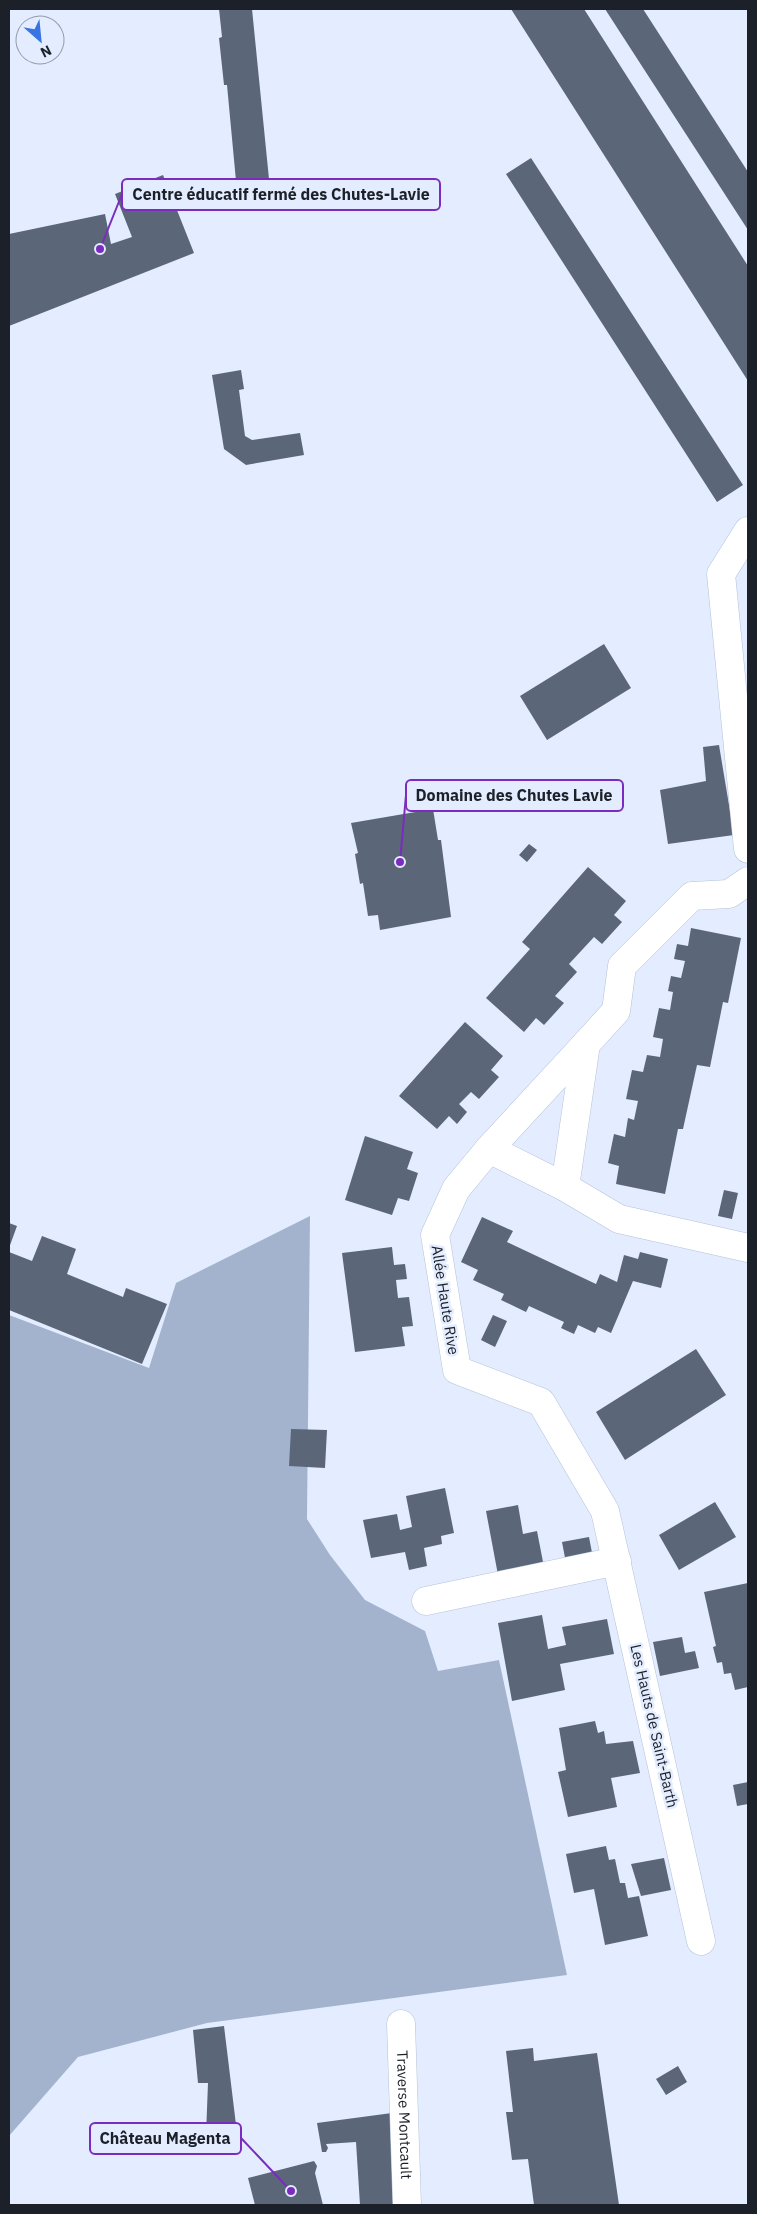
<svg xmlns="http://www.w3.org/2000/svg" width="757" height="2214" viewBox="0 0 757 2214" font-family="'IBM Plex Sans',sans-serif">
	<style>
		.forest { fill: #a4b3cd }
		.building { fill: #5b6678 }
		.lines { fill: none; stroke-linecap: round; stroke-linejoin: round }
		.minor-casing { stroke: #b5c2d7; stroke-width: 29 }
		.minor { stroke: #fff; stroke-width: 28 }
		.labels { text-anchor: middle; stroke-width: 5; stroke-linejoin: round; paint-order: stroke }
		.street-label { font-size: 15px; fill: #1c2129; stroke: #e3edff }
		.leader { fill: none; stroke: #7b2cbf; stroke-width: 2 }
		.callout-dot { fill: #7b2cbf; stroke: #e3edff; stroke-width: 2 }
		.callout { fill: #e3edff; stroke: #7b2cbf; stroke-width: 2 }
		.callout-label { font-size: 16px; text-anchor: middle; font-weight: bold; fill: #1c2129 }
	</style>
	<rect width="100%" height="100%" fill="#e3edff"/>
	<path class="forest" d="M310,1216L307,1519L330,1555L365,1600L425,1631L438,1671L499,1660L567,1975L207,2023L78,2057L9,2136V1315L149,1368L176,1283Z"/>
	<path class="building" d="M219,9H252L269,179L236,181L227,85H224L219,38L222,37Z
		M511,9H584L748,266V381Z
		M605,9H643L748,172V230Z
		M531,158L743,485L717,502L506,174Z
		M163,175L194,253L9,326V234L105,214L111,244L132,237L115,194Z
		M241,370L244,389L239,390L245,436L252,440L300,433L304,455L246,465L224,449L212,375Z
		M604,644L631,688L547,740L520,696Z
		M719,745L734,835L668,844L660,790L706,781L703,747Z
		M433,809L438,840H441L451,917L380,930L378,915L368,916L363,883L360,884L355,854L358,853L351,823Z
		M529,844L537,850L527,862L519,855Z
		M588,867L626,901L614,915L622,922L602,944L594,937L569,964L577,972L555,996L564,1003L544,1025L536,1018L524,1032L486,998L530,949L522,942Z
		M691,928L741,938L728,1003L723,1002L710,1067L697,1065L683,1129H678L665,1194L616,1184L619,1166L608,1163L614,1134L625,1137L628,1118L634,1120L638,1101L626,1099L632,1070L643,1072L647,1055L660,1057L663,1039L653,1037L659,1008L670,1010L673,992L668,991L671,976L681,978L685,961L674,959L677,944L688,946Z
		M465,1022L503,1056L491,1070L499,1077L479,1099L471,1092L459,1104L467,1112L457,1124L449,1116L437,1129L399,1096Z
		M365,1136L413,1152L407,1169L418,1173L409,1201L398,1198L392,1215L345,1200Z
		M724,1190L738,1193L732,1219L718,1216Z
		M482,1217L513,1231L507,1242L596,1284L600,1274L617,1282L624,1255L638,1259L640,1252L668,1259L661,1288L633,1281L611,1333L598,1327L595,1333L578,1325L574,1334L561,1328L564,1322L529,1306L526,1312L501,1300L504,1294L473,1280L478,1270L461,1262Z
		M9,1223L17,1226L9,1248Z
		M42,1236L76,1249L67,1274L123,1297L126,1288L167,1304L142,1364L9,1310V1252L32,1261Z
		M392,1247L394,1265L405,1264L407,1279L396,1280L398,1298L409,1297L413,1326L402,1327L405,1346L355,1352L342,1253Z
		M493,1315L507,1321L495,1347L481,1340Z
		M696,1349L726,1395L625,1460L596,1412Z
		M291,1429L327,1430L325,1468L289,1466Z
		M445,1488L454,1533L441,1536L442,1544L424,1548L427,1566L409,1570L405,1552L371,1558L363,1520L397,1514L400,1530L412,1527L406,1496Z
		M715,1502L736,1537L679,1570L659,1535Z
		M518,1505L523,1534L537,1531L544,1567L498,1575L486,1511Z
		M589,1537L593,1558L566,1563L562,1542Z
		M748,1583V1687L735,1690L731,1673L724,1674L722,1662L717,1663L713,1647L716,1646L704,1592Z
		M542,1615L548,1649L566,1645L562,1627L607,1619L614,1654L560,1664L565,1690L512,1701L498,1623Z
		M682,1637L685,1653L695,1651L699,1668L660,1676L653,1642Z
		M595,1721L598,1733L604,1731L606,1744L633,1741L640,1773L611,1778L617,1807L568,1817L558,1772L566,1770L559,1728Z
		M748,1782V1804L737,1806L733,1785Z
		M606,1846L609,1860L615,1859L620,1883H625L628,1898L639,1896L648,1936L605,1945L594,1889L574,1893L566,1854Z
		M664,1858L671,1890L641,1896L631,1864Z
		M224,2026L237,2133L206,2135L208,2083H198L193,2030Z
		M533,2048L534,2061L597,2053L619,2205H534L528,2159L512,2160L506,2112H513L506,2051Z
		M678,2066L687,2082L666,2095L656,2079Z
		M392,2113L398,2205H360L356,2142L326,2144L328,2148L326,2152H322L317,2123Z
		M200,2122L199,2139L168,2144L169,2123Z
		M314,2161L317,2166L315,2173L323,2205H255L248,2178Z"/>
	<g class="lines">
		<defs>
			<g id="minor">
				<path d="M748,531L721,574L748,849"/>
				<path d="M489,1149L586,1044"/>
				<path d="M565,1187L586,1044L616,1011L622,966L692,896L729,894L748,881"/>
				<path d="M426,1601L617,1561"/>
				<path d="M701,1941L605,1511L541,1402L457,1370L435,1235L456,1189L489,1149L565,1187L619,1219L748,1248"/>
				<path id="s1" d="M401,2024L407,2205"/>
			</g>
		</defs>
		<use href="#minor" class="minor-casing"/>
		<use href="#minor" class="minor"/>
	</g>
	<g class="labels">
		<g class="street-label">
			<text transform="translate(445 1300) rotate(81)" y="5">Allée Haute Rive</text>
			<text transform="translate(654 1726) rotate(77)" y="5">Les Hauts de Saint-Barth</text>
			<text dy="5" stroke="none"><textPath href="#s1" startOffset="91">Traverse Montcault</textPath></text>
		</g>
	</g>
	<path class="leader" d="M100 249L122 194M400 862L406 795M291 2191L241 2138"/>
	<g class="callout-dot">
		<circle cx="100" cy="249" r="5"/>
		<circle cx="400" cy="862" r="5"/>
		<circle cx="291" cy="2191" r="5"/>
	</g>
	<g class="callout">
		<rect x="122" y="179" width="318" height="31" rx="5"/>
		<rect x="406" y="780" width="217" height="31" rx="5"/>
		<rect x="90" y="2123" width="151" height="31" rx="5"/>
	</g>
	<g class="callout-label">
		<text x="281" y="200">Centre éducatif fermé des Chutes-Lavie</text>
		<text x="514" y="801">Domaine des Chutes Lavie</text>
		<text x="165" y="2144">Château Magenta</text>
	</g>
	<rect width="757" height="2214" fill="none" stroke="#1c2129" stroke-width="20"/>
	<g transform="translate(40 40) rotate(153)"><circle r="24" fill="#e3edff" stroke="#939ba9"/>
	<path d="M0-4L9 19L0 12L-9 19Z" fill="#3974e3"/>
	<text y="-8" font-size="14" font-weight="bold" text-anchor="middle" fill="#1c2129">N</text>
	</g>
</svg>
